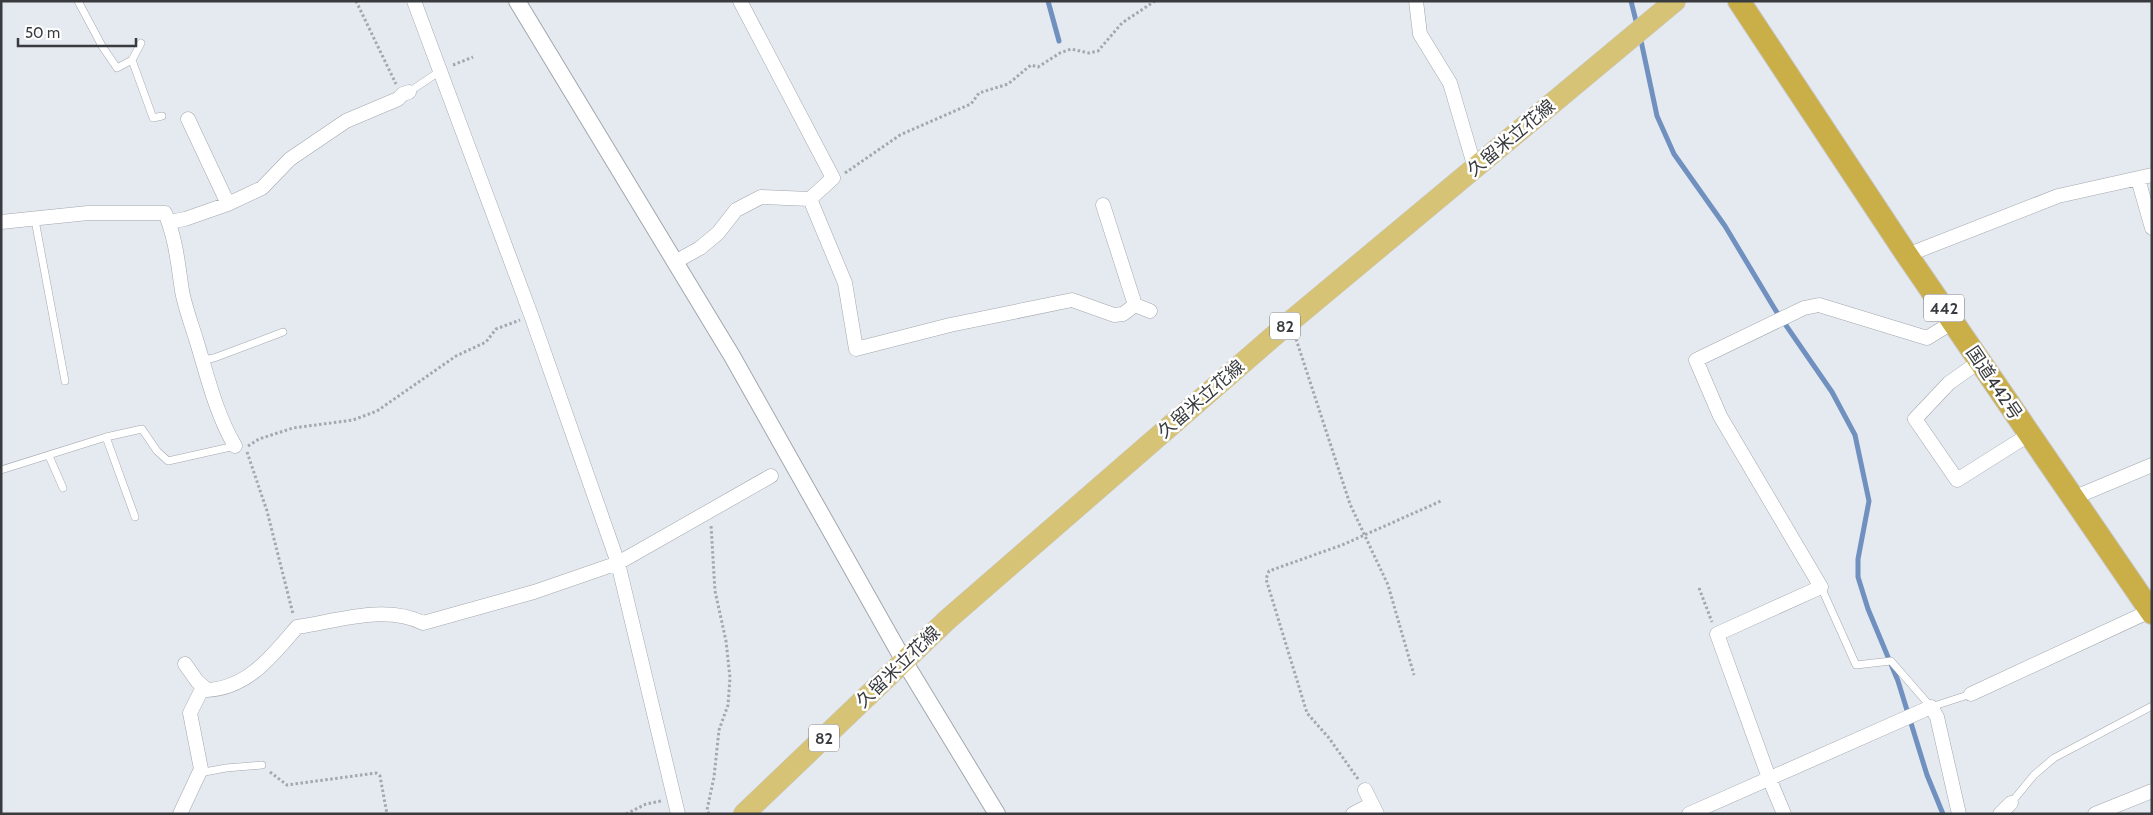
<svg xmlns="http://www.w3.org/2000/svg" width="2153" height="815" viewBox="0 0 2153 815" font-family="Cabin,'Noto Sans JP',sans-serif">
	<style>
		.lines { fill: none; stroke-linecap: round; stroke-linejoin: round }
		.stream { stroke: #7090bf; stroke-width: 5 }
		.service-casing { stroke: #a2a7ad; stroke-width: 8 }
		.minor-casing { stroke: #a2a7ad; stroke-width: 15 }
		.tertiary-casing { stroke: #a2a7ad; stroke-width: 18 }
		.primary-casing { stroke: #c8c8c9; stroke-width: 22 }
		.trunk-casing { stroke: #c8c8c9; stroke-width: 24 }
		.path { stroke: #a4a8ae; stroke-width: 3; stroke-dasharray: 2.5 2.5; stroke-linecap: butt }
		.service { stroke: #fff; stroke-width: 7 }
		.minor { stroke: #fff; stroke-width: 14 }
		.tertiary { stroke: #fff; stroke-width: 16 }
		.primary { stroke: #d7c376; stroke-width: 21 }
		.trunk { stroke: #caaf48; stroke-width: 22 }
		.labels { text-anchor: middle; stroke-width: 5; stroke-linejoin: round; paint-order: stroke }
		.shield { fill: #fff; stroke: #747678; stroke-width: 1 }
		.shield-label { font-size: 16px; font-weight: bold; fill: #393b3e }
		.street-label { font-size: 18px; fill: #393b3e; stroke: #fff }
	</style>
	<rect width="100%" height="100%" fill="#e5eaf1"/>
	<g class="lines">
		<path class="stream" d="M1048,1L1059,41
			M1631,1L1637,25
			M1640,36L1657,116L1674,154L1725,226L1776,311L1832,392L1855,435L1869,501L1858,559V577L1868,609L1898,681L1927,775L1943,814"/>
		<defs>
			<path id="service" d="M78,1L102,46L117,68L132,60L153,118L162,116
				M132,60L141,43
				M409,92L440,71
				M35,220L65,381
				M202,360L214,358L283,332
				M106,437L135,517
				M49,456L63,488
				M1,470L106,437L142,429L157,451L168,461L235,446
				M1821,587L1856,665L1891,661L1931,707L1971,694
				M199,773L226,768L262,765
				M2011,803L2034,775L2054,758L2152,706"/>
			<path id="minor" d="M414,1L531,315L618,563L678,814
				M740,1L833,178L810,199
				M1416,1L1420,34L1450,83L1475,168
				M188,119L228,204
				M2138,179L2152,228
				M1,222L88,213H165C176,239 178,264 182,291C185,307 191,323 196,339C207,375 216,414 235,446
				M169,222L185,219L228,204L262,188L290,159L346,121L398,99L403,94L409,92
				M1907,255L2058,196L2152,175
				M675,262L700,248L718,233L736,210L761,197L810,199L845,283L856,349L950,325L1072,300L1114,315L1123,314L1135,305L1103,205
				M1135,305L1150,311
				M1980,361L1949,383L1915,419L1957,480L2030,434
				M2073,498L2152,465
				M185,664L197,681L207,690C248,688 272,656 297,627C337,621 385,604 423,623L534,592L618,563L771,476
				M1971,694L2150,611
				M1365,790L1377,814
				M180,814L201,769L190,713L203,687
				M1353,814L1372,804
				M1689,814L1931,707L1937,717L1959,814
				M1784,814L1769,778L1717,634L1821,587L1720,416L1696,360L1804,308L1819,305L1927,338L1953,322
				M2000,814L2011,803
				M2095,814L2152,791"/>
			<path id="tertiary" d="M517,1L732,356L904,661L997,814"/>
			<path id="primary" d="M744,814L947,620L1291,321L1675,1"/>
			<path id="trunk" d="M1739,1L1907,255L2152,613"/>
		</defs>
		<use href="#service" class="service-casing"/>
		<use href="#minor" class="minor-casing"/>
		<use href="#tertiary" class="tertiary-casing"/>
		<use href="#primary" class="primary-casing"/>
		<use href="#trunk" class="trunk-casing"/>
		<path class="path" d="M356,1L396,84
			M453,65L473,57
			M845,173L900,135L971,104L979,93L1008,84L1031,65L1038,67L1060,53L1071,49L1089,53L1098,51L1122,23L1155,1
			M1296,339L1350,504L1388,585L1414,675
			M248,446L259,439L293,428L353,420L377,411L456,356L486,342L496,329L520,320
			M247,452L267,511L293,614
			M1699,588L1712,622
			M270,772L287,785L376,773L380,776L387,814
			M1358,779L1329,738L1307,713L1266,579L1269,571L1342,545L1441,501
			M626,814L646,804L661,801
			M709,814L707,810L714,777L719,730L728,705L730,678L726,641L715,591L711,525"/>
		<use href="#service" class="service"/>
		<use href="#minor" class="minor"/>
		<use href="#tertiary" class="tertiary"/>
		<use href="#primary" class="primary"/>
		<use href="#trunk" class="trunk"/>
	</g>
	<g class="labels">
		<g class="shield">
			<rect x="1924" y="294.5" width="40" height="27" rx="4"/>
			<rect x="1270" y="312.5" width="30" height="27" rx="4"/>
			<rect x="809" y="724.5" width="30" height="27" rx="4"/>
		</g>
		<g class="shield-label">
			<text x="1944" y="314">442</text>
			<text x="1285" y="332">82</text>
			<text x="824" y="744">82</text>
		</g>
		<g class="street-label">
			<text transform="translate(1511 138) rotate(-40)" y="6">久留米立花線</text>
			<text transform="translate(1994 383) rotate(56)" y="6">国道442号</text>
			<text transform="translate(1201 399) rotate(-41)" y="6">久留米立花線</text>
			<text transform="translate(898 667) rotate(-44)" y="6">久留米立花線</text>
		</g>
	</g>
	<rect width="2153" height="815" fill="none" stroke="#393b3e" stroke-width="5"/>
	<path d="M18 38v8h118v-8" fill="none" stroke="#393b3e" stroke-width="2.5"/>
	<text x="25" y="38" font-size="15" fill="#393b3e" stroke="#ffffff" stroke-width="4" paint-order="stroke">50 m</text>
</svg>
